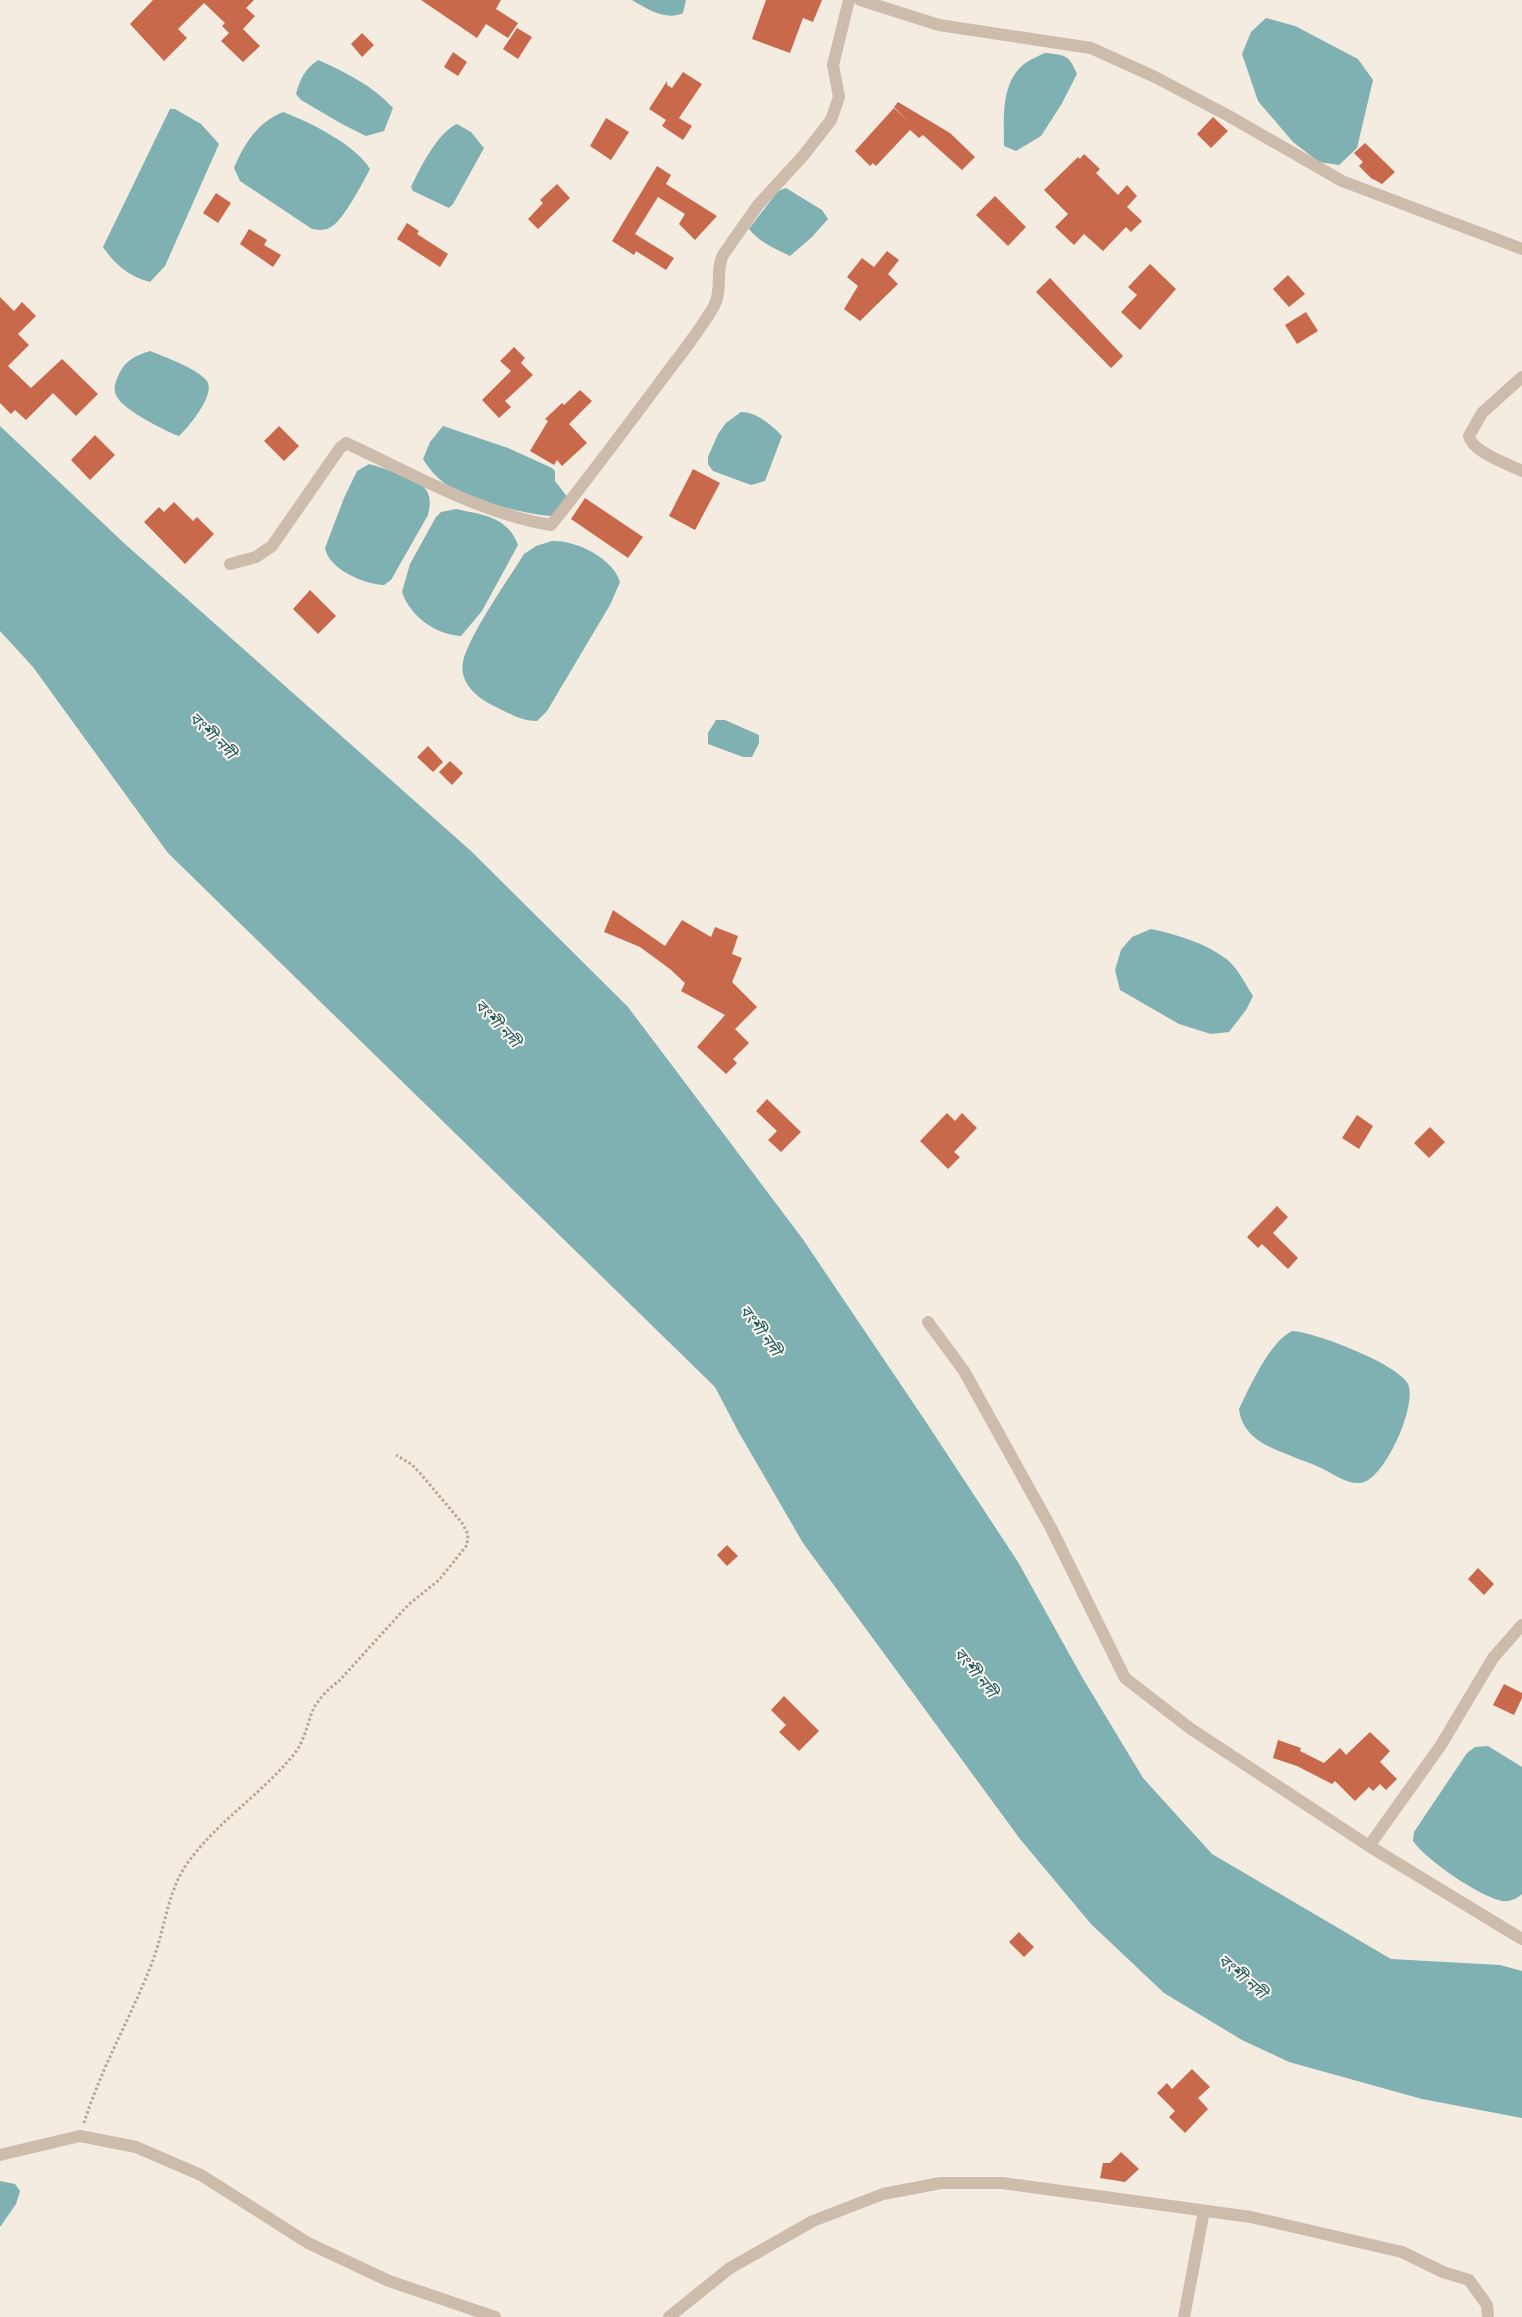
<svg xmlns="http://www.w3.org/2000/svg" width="1522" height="2317" viewBox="0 0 1522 2317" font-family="Lato,'Noto Sans Bengali',sans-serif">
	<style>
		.water { fill: #7fb0b2 }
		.building { fill: #c8694b }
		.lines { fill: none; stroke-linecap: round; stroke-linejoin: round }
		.path { stroke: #b9a596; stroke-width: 3; stroke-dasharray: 2.5 2.5; stroke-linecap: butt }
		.street { stroke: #cdbbac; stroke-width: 12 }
		.labels { text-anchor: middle; stroke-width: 4; stroke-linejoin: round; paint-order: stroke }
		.water-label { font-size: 16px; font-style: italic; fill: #1f5a5e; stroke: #fbf5ee }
	</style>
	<rect width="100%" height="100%" fill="#f4ebe1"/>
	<path class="water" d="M632,0H686L683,13C666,21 647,9 632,0Z
		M1266,18L1295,26L1358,59L1373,80L1357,148L1339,165L1319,162L1293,142L1258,101L1242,54L1251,32Z
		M1045,53C1066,55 1069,55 1077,74L1061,105L1041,136L1016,151L1004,146C1004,118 1000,80 1027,62C1033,58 1039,56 1045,53Z
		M318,60C345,72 372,85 393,108L384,131L366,136L342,124L301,100L296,94C300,79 305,69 318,60Z
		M170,109H175L201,124L219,144L165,266L150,282C129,276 116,266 103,247Z
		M283,112C309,122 355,144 370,169C363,182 343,221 331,227C324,231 318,230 312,229L240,181L234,168C244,144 258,122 283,112Z
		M457,124L471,132L484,148L453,204L449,208L413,191L411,187C420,168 438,132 457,124Z
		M786,188L822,210L828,219L812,237L790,256C775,249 759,242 749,229L778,191Z
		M150,351C165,357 196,368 206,380C218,392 188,428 179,436C165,431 124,410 117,397C112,388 116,381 120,372C127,359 137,355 150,351Z
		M741,412C755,411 773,426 782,436L765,481L751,485L713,471L708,464V457L718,434L726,423Z
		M0,426L125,544L471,851L628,1007L802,1238L924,1419L1018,1562L1082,1677L1143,1778L1212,1854L1391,1959L1500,1965L1522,1971V2118L1422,2099L1289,2062L1242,2040L1164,1993L1091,1924L1020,1839L803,1543L738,1431L715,1387L168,853L33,667L0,631Z
		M443,426L508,448L552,468L555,471V481L568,498L551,516C522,514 471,500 447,485C437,478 429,469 423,459L430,442Z
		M369,464C381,467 421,480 427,491C431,499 430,506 428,515L391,580L384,585C363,584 329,569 325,548L344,498L357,471Z
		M456,509C483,515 507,516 518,545L482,611L461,636C436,635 410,616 402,592L410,564L436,517L441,512Z
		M552,541C576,540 613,558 620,582L610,605L547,711L537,721C522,721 508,713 494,706C477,698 459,683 463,662C469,635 508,580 524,554L536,546Z
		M716,720H725L759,735V743L752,757H743L708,744V733Z
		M1151,929C1175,934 1205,943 1225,958C1237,966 1245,984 1253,996L1246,1010L1229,1032L1211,1034L1179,1024L1120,990L1115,970L1121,950L1132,937Z
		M1292,1331C1315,1332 1398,1364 1408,1384C1418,1405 1383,1483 1360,1483C1346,1484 1334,1474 1321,1468C1311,1463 1300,1460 1289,1455C1267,1447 1242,1436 1239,1409C1250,1386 1269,1343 1292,1331Z
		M1488,1746L1522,1767V1894C1517,1899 1509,1902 1502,1901C1479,1896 1426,1860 1413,1841L1414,1832L1467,1753L1475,1747Z
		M0,2181L15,2184L20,2191L16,2204L0,2227Z"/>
	<path class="building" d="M153,0H254L246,8L255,16L243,29L260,46L243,62L221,41L229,33L222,26L225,23L204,3L178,29L187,38L164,61L130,24Z
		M421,0H501L496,9L518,23L508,38L486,24L477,38Z
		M766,0H822L813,22L803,18L790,53L752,39Z
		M517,28L532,37L518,59L503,49Z
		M362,33L374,45L362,57L351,44Z
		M453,52L467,62L458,76L444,67Z
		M683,72L702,84L679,118L692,126L683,140L662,126L666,120L649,109L667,81V85L672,88Z
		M898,102L950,133L975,157L962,170L923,135L919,138L910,130L876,166L873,163L870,166L855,151L894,108L909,122L894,107Z
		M1213,117L1228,131L1211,148L1197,134Z
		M606,118L629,132L611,160L590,146Z
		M1365,143L1395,172L1382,184L1371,178L1359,166L1363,162L1354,153Z
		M1084,154L1100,169L1096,173L1118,195L1127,185L1137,196L1127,207L1142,221L1131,232L1126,227L1103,251L1084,234L1074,245L1055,227L1068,214L1044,190L1078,157L1080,159Z
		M657,166L671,175L666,184L717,216L695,240L679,224L685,214L658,197L635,234L674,258L666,270L636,251L634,255L612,241Z
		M557,184L570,198L538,229L528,219L543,203L540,200Z
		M216,193L231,203L218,223L203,213Z
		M995,196L1026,227L1008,246L976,215Z
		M407,223L419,231L417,234L448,254L440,267L397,239Z
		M249,229L267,240L264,245L281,255L273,267L240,244Z
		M887,251L899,260L888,274L898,284L860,321L844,309L858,286L847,277L862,258L874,267Z
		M1150,264L1176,289L1140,330L1121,312L1137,295L1128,287Z
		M1288,275L1305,294L1289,307L1273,289Z
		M1050,278L1123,356L1111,368L1036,292Z
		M0,297L14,311L22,302L36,316L18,334L29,345L8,366L31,388L62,359L98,394L76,416L53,393L26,420L15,410L11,414L0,403Z
		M1306,312L1318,331L1297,344L1285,325Z
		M514,347L525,358L521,363L533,375L505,401L511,407L499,418L482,400L511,371L500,361Z
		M580,390L592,401L569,424L587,443L562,466L557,460L554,465L530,451L548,421L545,419L562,403L564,405Z
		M279,426L299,446L284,461L264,441Z
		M95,435L115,455L90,480L71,460Z
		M693,469L720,483L695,530L669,516Z
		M585,498L643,537L628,558L571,519Z
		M174,502L193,521L197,517L214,534L185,564L144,522L159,507L164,512Z
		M310,590L336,616L318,634L293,609Z
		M428,746L443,762L433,772L417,757Z
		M450,761L463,773L452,785L439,772Z
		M613,910L665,946L682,920L711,937L715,927L738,936L732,954L742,958L732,982L757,1007L735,1029L749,1043L733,1059L737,1063L726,1074L697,1047L725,1015L681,991L685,983L670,969L640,947L604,932Z
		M767,1099L801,1132L781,1152L768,1140L777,1131L756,1111Z
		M947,1113L955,1121L962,1113L977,1128L954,1152L960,1157L948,1169L920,1141Z
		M1357,1115L1373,1126L1359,1149L1342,1138Z
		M1430,1127L1445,1142L1429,1158L1414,1143Z
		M1277,1206L1288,1217L1273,1233L1298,1258L1288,1269L1262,1244L1258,1248L1247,1237Z
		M727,1545L738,1556L727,1566L717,1555Z
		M1478,1568L1494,1584L1484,1595L1468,1579Z
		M1504,1684L1522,1693V1698L1514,1715L1493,1705Z
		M784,1696L819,1731L799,1751L779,1732L786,1725L771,1710Z
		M1370,1732L1390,1751L1380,1762L1397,1779L1386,1790L1380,1784L1373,1791L1369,1787L1355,1801L1335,1781L1332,1784L1297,1766L1273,1758L1278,1740L1301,1748L1300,1751L1324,1763L1340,1748L1346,1755Z
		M1019,1932L1034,1947L1024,1957L1009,1942Z
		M1192,2069L1210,2087L1198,2098L1208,2109L1185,2133L1169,2117L1175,2111L1157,2093L1167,2083L1172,2089Z
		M1121,2152L1139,2169L1125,2182L1100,2178L1103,2163H1110Z"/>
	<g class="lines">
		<path class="path" d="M84,2123C101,2068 131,2017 152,1963C165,1930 167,1890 189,1861C219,1820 263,1793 295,1753C304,1741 307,1726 312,1712C317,1700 329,1688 339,1681L408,1605L439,1580L467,1545L468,1534L462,1523L420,1473L411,1464L396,1455"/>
		<path class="street" d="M860,0L939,25L1091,48L1155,77L1227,115L1342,181L1522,249
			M1522,377L1482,413L1469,436C1472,452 1508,464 1522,471
			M230,564L256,557L272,546L340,448L346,443C411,473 481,514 551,525C587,480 622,433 657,386C676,360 698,334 714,306C723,290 715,271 723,255L758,205L803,156L831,120L839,97L833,65L849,0
			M928,1322L964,1371L1051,1528L1125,1678L1191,1729L1369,1846L1522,1939
			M1369,1846L1441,1745L1493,1658L1522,1625
			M0,2155L80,2136L136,2147L201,2175L308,2243L389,2281L495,2317
			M669,2317L730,2268L813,2221L883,2194L941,2183H1002L1251,2217L1402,2252L1443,2272L1469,2280L1487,2305L1488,2317
			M1184,2317L1204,2211"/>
	</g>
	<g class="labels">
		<g class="water-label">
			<text transform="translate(213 735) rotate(45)" y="6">বংশী নদী</text>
			<text transform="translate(498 1023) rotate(47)" y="6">বংশী নদী</text>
			<text transform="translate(761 1330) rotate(54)" y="6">বংশী নদী</text>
			<text transform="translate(976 1672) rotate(51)" y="6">বংশী নদী</text>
			<text transform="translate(1243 1976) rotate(41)" y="6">বংশী নদী</text>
		</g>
	</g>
</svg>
